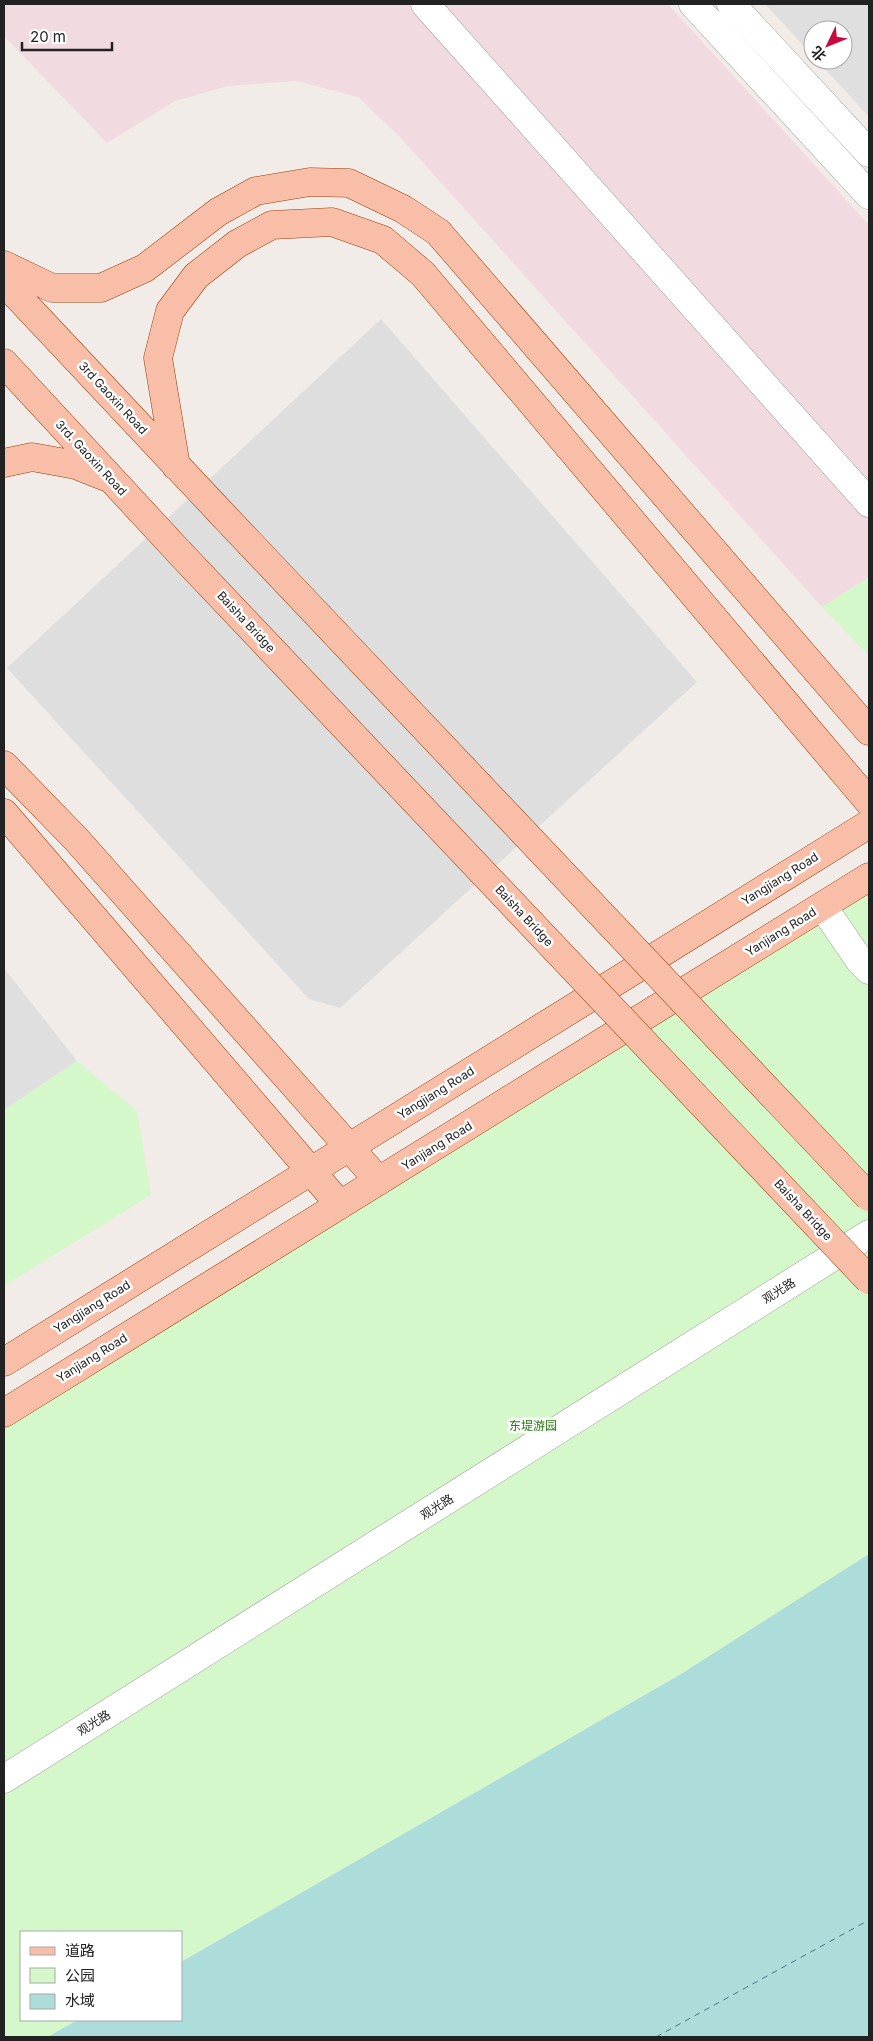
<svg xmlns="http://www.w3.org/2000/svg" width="873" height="2041" viewBox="0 0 873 2041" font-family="Inter,'Noto Sans SC',sans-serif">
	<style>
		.residential { fill: #e0dfdf }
		.commercial { fill: #f1dae0 }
		.park { fill: #d4f8ca }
		.parking { fill: #dedede }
		.water { fill: #acddda }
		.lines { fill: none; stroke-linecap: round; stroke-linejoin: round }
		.ferry { stroke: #417888; stroke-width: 1; stroke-dasharray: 6 5; stroke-linecap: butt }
		.minor-casing { stroke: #9f9f9f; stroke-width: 29 }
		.major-casing { stroke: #993e07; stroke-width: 29 }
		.minor { stroke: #fff; stroke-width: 28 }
		.major { stroke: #f8bea7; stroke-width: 28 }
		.major-bridge-casing { stroke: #993e07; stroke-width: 29; stroke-linecap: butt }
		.major-bridge { stroke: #f8bea7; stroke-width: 28 }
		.labels { text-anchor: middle; stroke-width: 5; stroke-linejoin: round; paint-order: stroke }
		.street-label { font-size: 12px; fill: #222; stroke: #fff }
		.park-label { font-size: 12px; fill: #287f11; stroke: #fff }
	</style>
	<rect width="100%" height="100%" fill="#f2ece9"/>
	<path class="residential" d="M765,4H869V117L817,60H843V30H813V56Z
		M4,968L77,1061L4,1110Z"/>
	<path class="commercial" d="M4,4H668L869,225V577L822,607L400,137L358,97L297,81L228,86L175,101L107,143L4,36Z"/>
	<path class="park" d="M869,577V656L822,607Z
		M869,877V1554L681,1674L181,1962V1932H21V2020H78L47,2037H4V1413Z
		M77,1061L137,1111L151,1195L4,1286V1110Z"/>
	<path class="parking" d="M381,319L697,682L340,1008L309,999L7,668Z"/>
	<path class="water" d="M869,1554V2037H47L78,2020H181V1962L681,1674Z"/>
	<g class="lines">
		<path class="ferry" d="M656,2037L869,1920"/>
		<defs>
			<path id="minor" d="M425,4L869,503
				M693,4L869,195
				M731,4L869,153
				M823,907L860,961L869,970
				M4,1779L869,1234"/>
			<path id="major" d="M4,265L52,288H101L145,268L218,212L256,191L310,182L349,183L403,209L438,232L869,731
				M4,282L223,515
				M4,363L179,552
				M4,463L32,457L76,465L106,477
				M176,466L158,358L170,311L196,276L237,244L272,225L332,222L383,240L423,274L869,802
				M4,765L76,839L379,1181
				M4,813L340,1205
				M4,1362L869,824
				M4,1413L869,877"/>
		</defs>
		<use href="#minor" class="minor-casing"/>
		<use href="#major" class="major-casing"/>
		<use href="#minor" class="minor"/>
		<use href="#major" class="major"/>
		<defs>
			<path id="major-bridge" d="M223,515L869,1197
				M179,552L869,1280"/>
		</defs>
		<use href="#major-bridge" class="major-bridge-casing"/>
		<use href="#major-bridge" class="major-bridge"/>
	</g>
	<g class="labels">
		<g class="street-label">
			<text transform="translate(113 398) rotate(47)" y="4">3rd Gaoxin Road</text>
			<text transform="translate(91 458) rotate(47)" y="4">3rd. Gaoxin Road</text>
			<text transform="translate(246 622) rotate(47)" y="4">Baisha Bridge</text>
			<text transform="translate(780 879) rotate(-32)" y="4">Yangjiang Road</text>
			<text transform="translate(524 916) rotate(47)" y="4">Baisha Bridge</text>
			<text transform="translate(781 932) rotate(-32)" y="4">Yanjiang Road</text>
			<text transform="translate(436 1093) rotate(-32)" y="4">Yangjiang Road</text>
			<text transform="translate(437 1146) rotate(-32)" y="4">Yanjiang Road</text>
			<text transform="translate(803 1210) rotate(47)" y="4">Baisha Bridge</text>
			<text transform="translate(779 1291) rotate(-32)" y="4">观光路</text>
			<text transform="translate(92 1307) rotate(-32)" y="4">Yangjiang Road</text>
			<text transform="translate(92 1358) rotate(-32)" y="4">Yanjiang Road</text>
			<text transform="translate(437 1507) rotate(-32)" y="4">观光路</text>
			<text transform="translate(94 1723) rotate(-32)" y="4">观光路</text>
		</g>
		<g class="park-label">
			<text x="533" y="1430">东堤游园</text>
		</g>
	</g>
	<rect width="873" height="2041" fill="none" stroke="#222222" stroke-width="10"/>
	<rect x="20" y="1931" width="162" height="90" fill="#ffffff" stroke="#a7a7a7"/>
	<rect x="30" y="1947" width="25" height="8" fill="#f8bea7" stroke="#a7a7a7"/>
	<text x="65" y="1956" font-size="15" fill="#222222">道路</text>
	<rect x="30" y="1968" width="25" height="15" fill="#d4f8ca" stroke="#a7a7a7"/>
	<text x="65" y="1981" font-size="15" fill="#222222">公园</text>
	<rect x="30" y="1994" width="25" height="15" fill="#acddda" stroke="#a7a7a7"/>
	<text x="65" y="2006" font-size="15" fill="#222222">水域</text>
	<g transform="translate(828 45) rotate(227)"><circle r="24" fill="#ffffff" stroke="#a7a7a7"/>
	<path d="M0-4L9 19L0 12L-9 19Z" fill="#cb0941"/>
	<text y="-8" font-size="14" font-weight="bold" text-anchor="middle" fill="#222222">北</text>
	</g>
	<path d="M22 42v8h90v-8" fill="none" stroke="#222222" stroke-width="2.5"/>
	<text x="30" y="42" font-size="15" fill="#222222" stroke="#ffffff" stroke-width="4" paint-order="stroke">20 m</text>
</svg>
